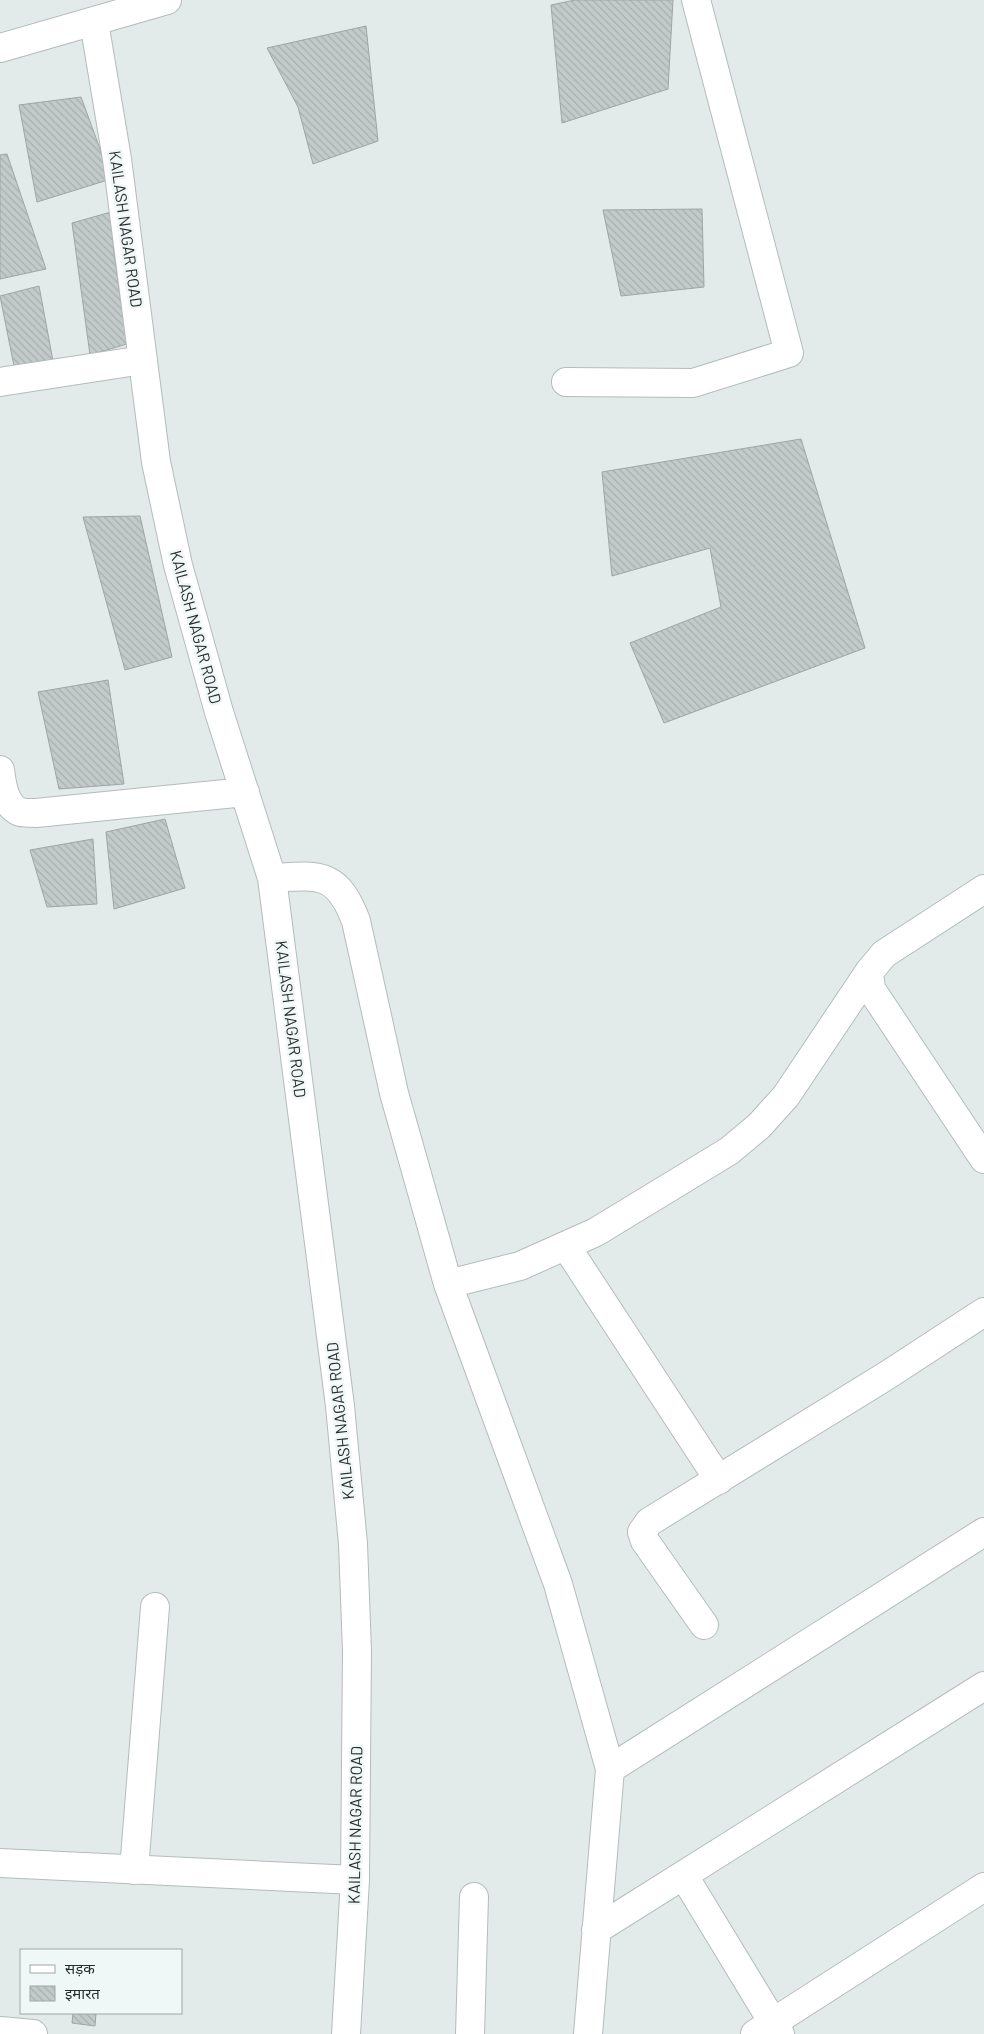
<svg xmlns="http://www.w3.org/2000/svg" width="984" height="2034" viewBox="0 0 984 2034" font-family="Barlow,'Noto Sans Devanagari',sans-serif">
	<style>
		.building { fill: url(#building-back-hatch); stroke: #9ea5a4 }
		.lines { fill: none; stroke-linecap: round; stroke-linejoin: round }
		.minor-casing { stroke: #b4bcbb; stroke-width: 30 }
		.minor { stroke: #fff; stroke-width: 28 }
		.labels { text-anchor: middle; stroke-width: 5; stroke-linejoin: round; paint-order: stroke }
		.street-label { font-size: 16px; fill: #282b2b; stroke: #f0f8f7 }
	</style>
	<defs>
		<pattern id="building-back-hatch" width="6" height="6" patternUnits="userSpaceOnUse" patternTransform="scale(1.25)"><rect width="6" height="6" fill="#c3cbca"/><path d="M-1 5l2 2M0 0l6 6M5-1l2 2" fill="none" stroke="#a8aeae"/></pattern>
	</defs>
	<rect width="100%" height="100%" fill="#e3ebea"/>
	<path class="building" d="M575,0H673L668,89L562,123L551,5Z
		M366,26L378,141L313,164L298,107L267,48Z
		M81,97L111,179L37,202L19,105Z
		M7,154L46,269L0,279V155Z
		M702,209L704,287L621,296L603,210Z
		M111,212L114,253L127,344L90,355L72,223Z
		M39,286L53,361L14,366L0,296Z
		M801,439L865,648L664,723L630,643L721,607L710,548L612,576L602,472Z
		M140,516L172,657L125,670L83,517Z
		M108,680L124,784L59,789L38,692Z
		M165,819L185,888L114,909L106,832Z
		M93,839L97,904L47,907L30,850Z
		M73,2013H96L95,2026L72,2023Z"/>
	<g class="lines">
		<defs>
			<path id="minor" d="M94,22L117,159L156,462L178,565L219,712L272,878L340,1406L353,1544L357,1651L355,1880L346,2034
				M0,48L167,0
				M0,382L143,360
				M566,382L693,383L789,353L696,0
				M0,770C2,784 4,805 20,812C24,813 31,813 36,813L245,792
				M272,878C319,875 337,871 356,921L394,1093L448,1284L558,1584L610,1769L588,2034
				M869,972L871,989L984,1159
				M566,1246L719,1480
				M448,1284L520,1266L596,1232L729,1151L759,1126L786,1096L869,972L884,954L984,889
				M704,1625L645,1541L642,1532L649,1522L886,1376L984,1312
				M610,1769L984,1532
				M0,1863L355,1880
				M134,1870L155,1607
				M684,1876L780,2034
				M596,1930L984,1686
				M0,2031L33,2034
				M470,2034L474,1897
				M755,2034L984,1887"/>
		</defs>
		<use href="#minor" class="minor-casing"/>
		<use href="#minor" class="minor"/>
	</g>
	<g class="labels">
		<g class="street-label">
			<text transform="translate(126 229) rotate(82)" y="6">KAILASH NAGAR ROAD</text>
			<text transform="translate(196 627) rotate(75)" y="6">KAILASH NAGAR ROAD</text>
			<text transform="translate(291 1019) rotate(83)" y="6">KAILASH NAGAR ROAD</text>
			<text transform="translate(340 1421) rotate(-96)" y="6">KAILASH NAGAR ROAD</text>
			<text transform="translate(355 1825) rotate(-89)" y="6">KAILASH NAGAR ROAD</text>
		</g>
	</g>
	<rect x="20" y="1949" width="162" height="65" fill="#f0f8f7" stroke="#a0a6a5"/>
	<rect x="30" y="1965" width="25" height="8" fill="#ffffff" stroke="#a0a6a5"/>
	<text x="65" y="1974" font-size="15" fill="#282b2b">सड़क</text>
	<rect x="30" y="1986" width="25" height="15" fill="url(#building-back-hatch)" stroke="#a0a6a5"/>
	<text x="65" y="1999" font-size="15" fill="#282b2b">इमारत</text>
</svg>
